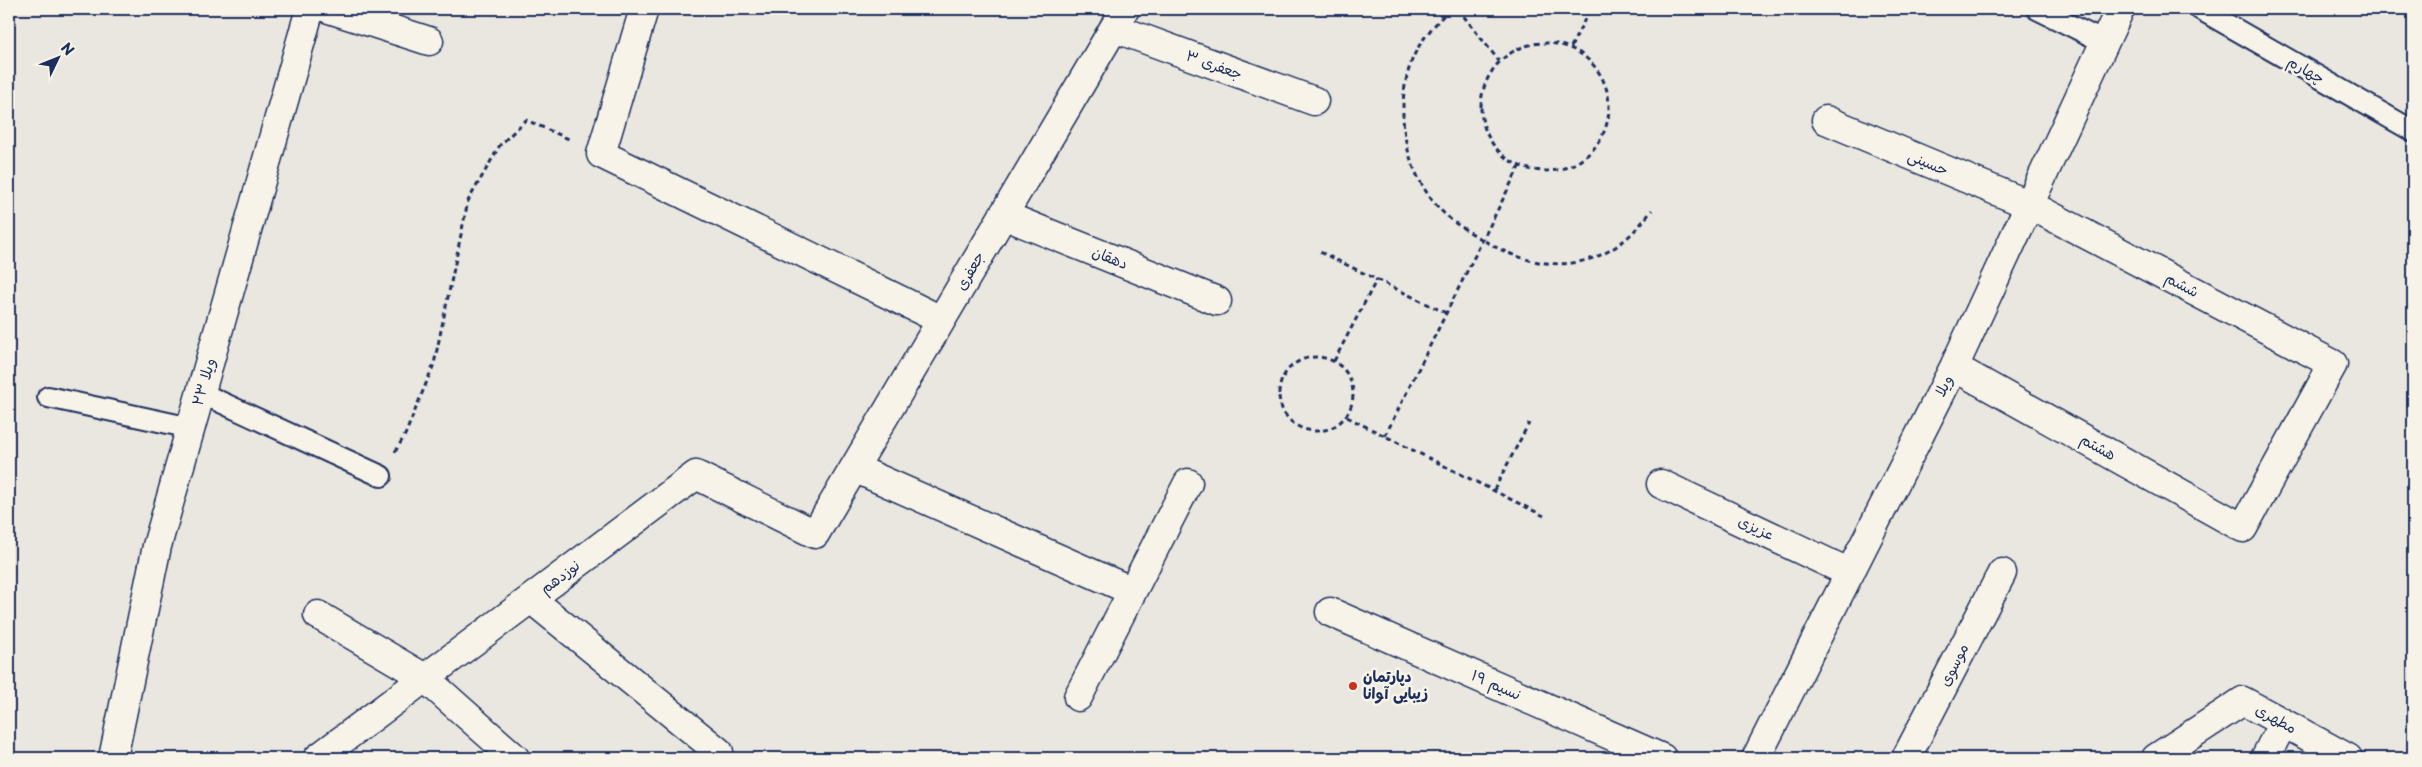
<svg xmlns="http://www.w3.org/2000/svg" width="2422" height="767" viewBox="0 0 2422 767" font-family="'Playpen Sans','Playpen Sans Arabic',sans-serif">
	<style>
		.lines { fill: none; stroke-linecap: round; stroke-linejoin: round }
		.lane-casing { stroke: #1b2f5e; stroke-width: 24 }
		.street-casing { stroke: #1b2f5e; stroke-width: 31 }
		.path { stroke: #1b2f5e; stroke-width: 3; stroke-dasharray: 5 4; stroke-linecap: butt }
		.lane { stroke: #f7f3e8; stroke-width: 20 }
		.street { stroke: #f7f3e8; stroke-width: 28 }
		.poi-dot { fill: #c8321e; stroke: #f7f3e8; stroke-width: 2 }
		.labels { text-anchor: middle; stroke-width: 5; stroke-linejoin: round; paint-order: stroke }
		.street-label { font-size: 15px; fill: #1b2f5e; stroke: #f7f3e8 }
		.poi-label { font-size: 15px; font-weight: bold; fill: #1b2f5e; stroke: #f7f3e8; text-anchor: start }
	</style>
	<rect width="100%" height="100%" fill="#eae7e0"/>
	<filter id="ink" filterUnits="userSpaceOnUse"><feTurbulence type="fractalNoise" baseFrequency=".02" numOctaves="2"/><feDisplacementMap in="SourceGraphic" scale="10" xChannelSelector="R" yChannelSelector="G"/><feConvolveMatrix kernelMatrix="1 2 1 2 8 2 1 2 1" color-interpolation-filters="sRGB"/></filter>
	<g filter="url(#ink)">
		<g class="lines">
			<defs>
				<path id="lane" d="M2037,9L2104,42
					M2200,9L2413,131
					M201,393L381,476
					M48,397L191,428"/>
				<path id="street" d="M329,9L429,41
					M644,9L601,154L941,320
					M1114,28L1314,101
					M1826,120L2030,205L2333,364L2243,528L1954,367
					M1003,215L1217,301
					M854,468L1132,591
					M1661,484L1850,573
					M531,599L719,752
					M1330,612L1662,758
					M318,615L425,678L515,758
					M1078,697L1188,483
					M113,758L157,546L310,9
					M318,758L696,475L815,534L1125,9
					M1756,758L1954,367L2120,9
					M1906,758L2002,573
					M2156,758L2243,701L2348,758
					M2265,758L2283,723"/>
			</defs>
			<use href="#lane" class="lane-casing"/>
			<use href="#street" class="street-casing"/>
			<path class="path" d="M1450,9C1435,24 1420,40 1412,60C1391,115 1407,186 1454,222C1465,230 1478,237 1490,244C1526,264 1567,272 1605,253C1625,243 1639,227 1652,210
				M1458,9L1499,61
				M1481 107a64 64 0 1 1 128 0a64 64 0 1 1-128 0Z
				M1571,47L1590,9
				M1320,252L1446,313
				M1279 394a37 37 0 1 1 74 0a37 37 0 1 1-74 0Z
				M1334,361L1377,279
				M1347,417L1544,516
				M1385,436L1519,167
				M395,452L405,435L434,364L468,201L500,145L526,120L571,140
				M1494,490L1529,423"/>
			<use href="#lane" class="lane"/>
			<use href="#street" class="street"/>
		</g>
	</g>
	<circle class="poi-dot" cx="1353" cy="686" r="5"/>
	<g class="labels">
		<g class="street-label">
			<text transform="translate(1214 65) rotate(20)" y="5">جعفری ۳</text>
			<text transform="translate(2306 70) rotate(30)" y="5">چهارم</text>
			<text transform="translate(1928 163) rotate(23)" y="5">حسینی</text>
			<text transform="translate(1110 258) rotate(22)" y="5">دهقان</text>
			<text transform="translate(970 271) rotate(-60)" y="5">جعفری</text>
			<text transform="translate(2182 285) rotate(28)" y="5">ششم</text>
			<text transform="translate(204 382) rotate(-74)" y="5">ویلا ۲۳</text>
			<text transform="translate(1944 386) rotate(-63)" y="5">ویلا</text>
			<text transform="translate(2098 447) rotate(29)" y="5">هشتم</text>
			<text transform="translate(1756 528) rotate(25)" y="5">عزیزی</text>
			<text transform="translate(560 577) rotate(-37)" y="5">نوزدهم</text>
			<text transform="translate(1954 665) rotate(-63)" y="5">موسوی</text>
			<text transform="translate(1496 685) rotate(24)" y="5">نسیم ۱۹</text>
			<text transform="translate(2276 719) rotate(29)" y="5">مطهری</text>
		</g>
		<g class="poi-label">
			<text x="1363" y="682">دپارتمان<tspan x="1363" dy="17">زیبایی آوانا</tspan></text>
		</g>
	</g>
	<rect width="2422" height="767" fill="none" stroke="#f7f3e8" stroke-width="30"/>
	<rect x="15" y="15" width="2392" height="737" fill="none" stroke="#1b2f5e" stroke-width="2" filter="url(#ink)"/>
	<g transform="translate(58 58) rotate(47)" stroke="#f7f3e8" stroke-width="4" paint-order="stroke">
	<path d="M0-4L9 19L0 12L-9 19Z" fill="#1b2f5e"/>
	<text y="-8" font-size="14" font-weight="bold" text-anchor="middle" fill="#1b2f5e">N</text>
	</g>
</svg>
